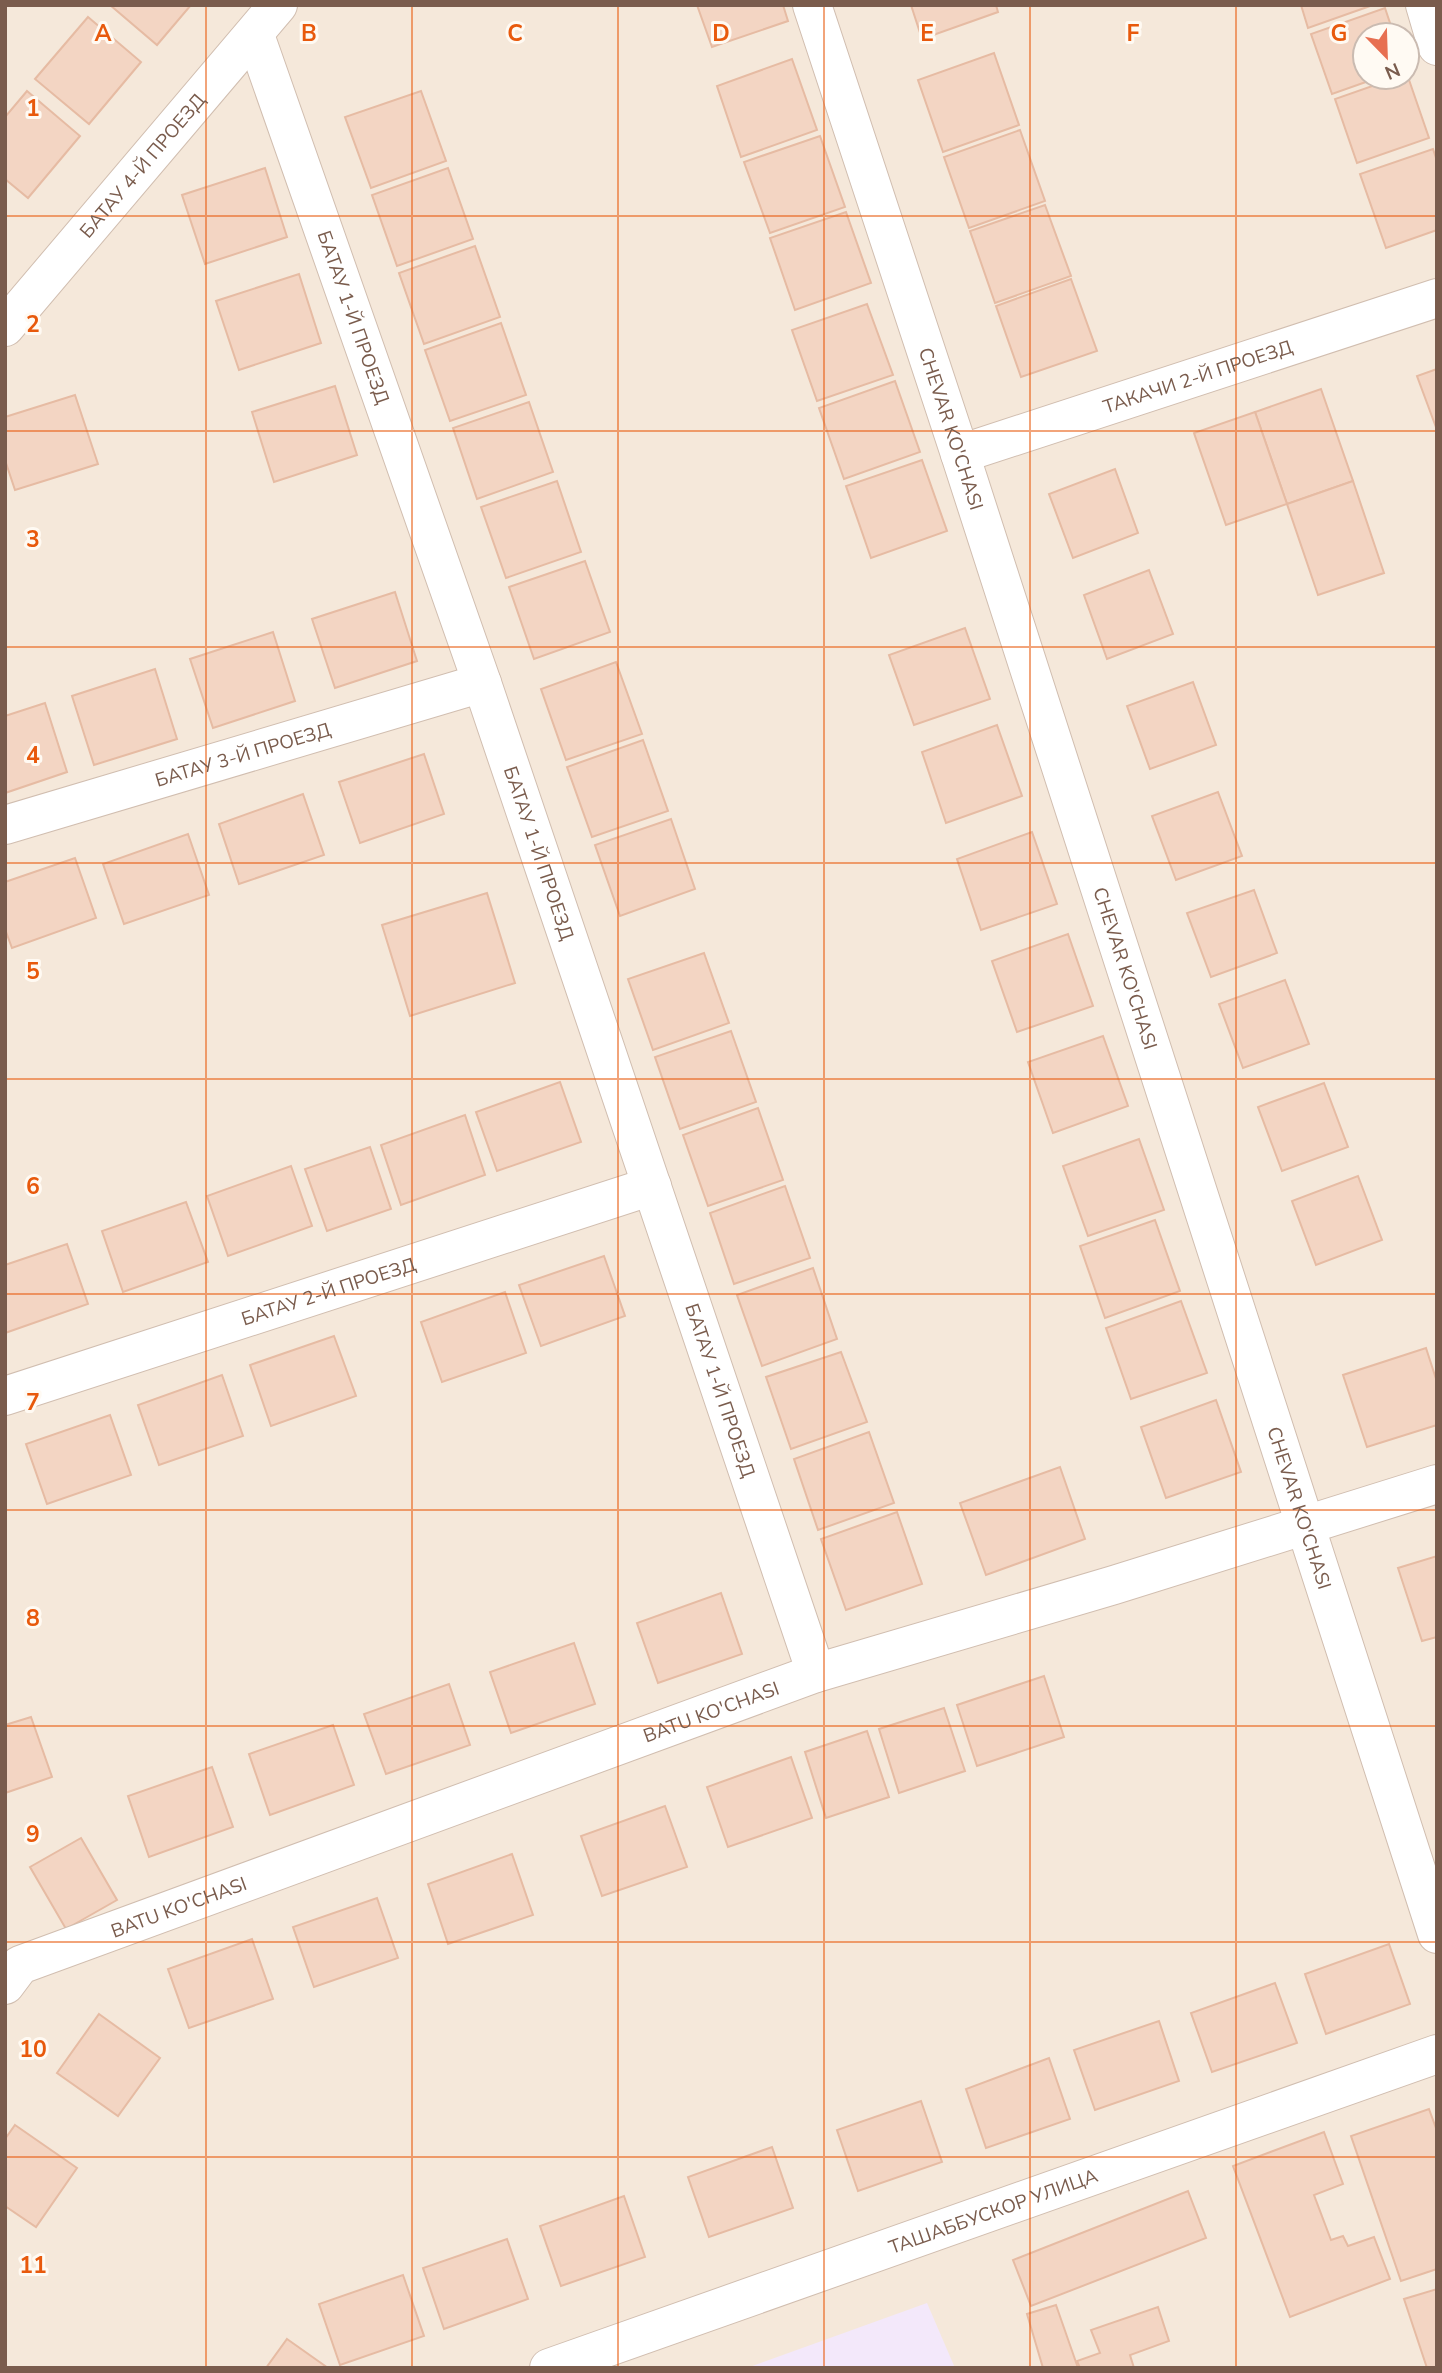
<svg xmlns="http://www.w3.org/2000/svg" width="1442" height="2373" font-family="'Nunito Sans',sans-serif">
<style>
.residential{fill:#f5e8da;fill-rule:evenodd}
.education{fill:#f3e8fa}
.building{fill:#f3d5c3;stroke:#e6bba3;stroke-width:2}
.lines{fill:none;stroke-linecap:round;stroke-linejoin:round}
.minor-casing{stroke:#d1beb0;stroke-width:40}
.tertiary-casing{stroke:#d1beb0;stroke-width:40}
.minor{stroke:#fff;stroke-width:38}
.tertiary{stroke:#fff;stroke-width:38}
.grid{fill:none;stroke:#e8590c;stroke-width:2;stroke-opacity:0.55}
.labels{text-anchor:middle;stroke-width:6;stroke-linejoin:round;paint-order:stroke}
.street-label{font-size:19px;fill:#7a5c4d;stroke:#fffaf3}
.grid-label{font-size:23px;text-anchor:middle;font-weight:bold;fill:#e8590c;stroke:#fffaf3;stroke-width:6;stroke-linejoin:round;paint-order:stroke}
</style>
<rect width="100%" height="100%" fill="#fdf6ec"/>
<path class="residential" d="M5 5H1437V2368H5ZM1365 35H1407V77H1365Z"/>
<polygon class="education" points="927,2303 955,2368 747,2368"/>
<g class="building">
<polygon points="110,5 191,5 157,45"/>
<polygon points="697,5 783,5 788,21 712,47"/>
<polygon points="911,5 996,5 998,12 922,39"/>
<polygon points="1301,5 1373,5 1308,28"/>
<polygon points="1385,8 1394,35 1365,35 1365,77 1380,77 1332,94 1311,34"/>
<polygon points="88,17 141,62 89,124 35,79"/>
<polygon points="994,53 1019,125 943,152 918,80"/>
<polygon points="792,59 817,130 741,157 717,86"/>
<polygon points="1407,74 1429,138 1357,163 1335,99 1398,77 1407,77"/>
<polygon points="27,91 80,136 28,198 5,179 5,117"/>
<polygon points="421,91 446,161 371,188 345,117"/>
<polygon points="1020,130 1045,201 969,228 944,157"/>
<polygon points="820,136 845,207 770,233 744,162"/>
<polygon points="1433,149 1437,161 1437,230 1386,248 1360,174"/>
<polygon points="265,168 287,237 205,264 182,195"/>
<polygon points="448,168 473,239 397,266 372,195"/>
<polygon points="1045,205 1071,276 995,303 970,231"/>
<polygon points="846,212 871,283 795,310 770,238"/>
<polygon points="475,246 500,317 424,344 399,273"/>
<polygon points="299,274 321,343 239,370 216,301"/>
<polygon points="1071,279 1097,351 1021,377 996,306"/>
<polygon points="867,304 893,375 817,401 792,330"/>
<polygon points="501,323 526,395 450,421 425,350"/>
<polygon points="1437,369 1437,430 1417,376"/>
<polygon points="895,381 920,452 844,479 819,408"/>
<polygon points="335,386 357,455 274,482 252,412"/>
<polygon points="1321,389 1353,481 1287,504 1255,412"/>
<polygon points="75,395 98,464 15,490 5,460 5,417"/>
<polygon points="529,402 553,472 477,499 453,428"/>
<polygon points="1255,412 1287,504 1226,525 1194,433"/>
<polygon points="922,460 947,531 871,558 846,486"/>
<polygon points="1115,469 1138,533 1073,558 1049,494"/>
<polygon points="557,481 581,552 506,578 481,507"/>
<polygon points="1353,481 1384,573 1318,595 1287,504"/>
<polygon points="585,561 610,632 534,659 509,587"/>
<polygon points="1149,570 1173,634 1107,659 1084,595"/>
<polygon points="395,592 417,661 335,688 312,619"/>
<polygon points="965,628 990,699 914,725 889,655"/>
<polygon points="273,632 295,701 213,728 190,659"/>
<polygon points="616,662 642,734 566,760 541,689"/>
<polygon points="155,669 177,739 94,765 72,696"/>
<polygon points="1193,682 1216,745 1150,769 1127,706"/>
<polygon points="45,703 67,772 5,793 5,716"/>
<polygon points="997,725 1022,796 946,823 922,752"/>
<polygon points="643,740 668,811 592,837 567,767"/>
<polygon points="424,754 444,814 360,843 339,782"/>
<polygon points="1218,792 1242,856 1176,880 1152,816"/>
<polygon points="303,794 324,855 239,884 219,824"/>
<polygon points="671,819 695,889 620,916 595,845"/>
<polygon points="1032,832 1057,904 981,930 957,859"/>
<polygon points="188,834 209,895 124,924 103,864"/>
<polygon points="75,858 96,918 12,948 5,929 5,882"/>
<polygon points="1254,890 1277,953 1211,977 1187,913"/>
<polygon points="487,893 515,983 410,1016 382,925"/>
<polygon points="1068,934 1093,1006 1017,1032 992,961"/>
<polygon points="704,953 729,1023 653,1050 628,979"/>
<polygon points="1285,980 1309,1044 1243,1068 1219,1004"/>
<polygon points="731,1031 756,1102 680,1129 655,1057"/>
<polygon points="1103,1036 1128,1106 1053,1133 1028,1062"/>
<polygon points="560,1082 581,1142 497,1171 476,1112"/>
<polygon points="1324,1083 1348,1147 1282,1171 1258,1107"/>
<polygon points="758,1108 783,1180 708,1206 683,1135"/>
<polygon points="465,1115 485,1175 401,1205 381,1145"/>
<polygon points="1139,1139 1164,1210 1088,1236 1063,1166"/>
<polygon points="370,1147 391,1209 327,1231 305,1169"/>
<polygon points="291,1166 312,1226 228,1256 207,1196"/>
<polygon points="1358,1176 1382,1240 1316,1265 1292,1201"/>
<polygon points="785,1186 810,1258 734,1284 710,1213"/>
<polygon points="186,1202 208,1262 123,1292 102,1231"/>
<polygon points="1155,1220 1180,1291 1105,1318 1080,1246"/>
<polygon points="67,1244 88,1304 5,1333 5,1265"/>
<polygon points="604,1256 625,1316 541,1346 519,1285"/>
<polygon points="813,1268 837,1339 762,1366 737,1295"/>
<polygon points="505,1292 526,1353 442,1382 421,1322"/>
<polygon points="1181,1301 1207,1373 1131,1399 1106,1328"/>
<polygon points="334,1336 356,1396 271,1426 250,1365"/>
<polygon points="1426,1348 1437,1382 1437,1425 1367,1447 1343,1375"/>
<polygon points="841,1352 867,1422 791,1449 766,1377"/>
<polygon points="222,1375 243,1436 159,1465 138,1405"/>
<polygon points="1216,1400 1241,1472 1166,1498 1141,1427"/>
<polygon points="110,1415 131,1475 47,1504 26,1444"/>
<polygon points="869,1432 894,1503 818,1530 794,1459"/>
<polygon points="1060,1467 1085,1539 986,1575 960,1503"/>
<polygon points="897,1512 922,1584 846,1610 821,1539"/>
<polygon points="1437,1556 1437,1637 1422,1641 1398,1568"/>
<polygon points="721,1593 742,1654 658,1683 637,1623"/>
<polygon points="574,1643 595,1704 511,1733 490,1672"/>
<polygon points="1044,1676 1064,1737 977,1766 957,1705"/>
<polygon points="449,1684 470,1745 386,1774 364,1714"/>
<polygon points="944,1708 965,1771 899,1793 879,1729"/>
<polygon points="31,1717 52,1777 5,1793 5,1725"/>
<polygon points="333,1725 354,1785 270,1815 249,1754"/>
<polygon points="867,1731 889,1797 826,1818 805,1752"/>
<polygon points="791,1757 812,1818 728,1847 707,1787"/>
<polygon points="212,1767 233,1827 149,1857 128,1796"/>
<polygon points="665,1806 687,1867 602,1896 581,1836"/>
<polygon points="81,1838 117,1900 66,1929 30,1867"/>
<polygon points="512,1854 533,1915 448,1944 428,1884"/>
<polygon points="377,1898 398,1958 314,1987 293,1927"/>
<polygon points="252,1939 273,1999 189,2028 168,1969"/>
<polygon points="1389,1944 1410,2004 1326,2034 1305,1974"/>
<polygon points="1275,1983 1297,2043 1212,2072 1191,2013"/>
<polygon points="99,2014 160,2058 118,2116 57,2073"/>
<polygon points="1159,2021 1179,2081 1095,2110 1074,2050"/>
<polygon points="1049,2058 1070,2119 986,2148 966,2089"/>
<polygon points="921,2101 942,2162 858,2191 837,2130"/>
<polygon points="1429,2109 1437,2131 1437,2269 1401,2281 1351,2136"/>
<polygon points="15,2125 77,2168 36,2227 5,2206 5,2139"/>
<polygon points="1324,2132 1343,2184 1314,2195 1331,2240 1343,2236 1348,2246 1374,2237 1390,2279 1290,2317 1233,2166"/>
<polygon points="772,2147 793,2208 709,2237 688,2177"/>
<polygon points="1188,2191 1206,2238 1031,2306 1013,2260"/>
<polygon points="624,2196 645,2257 561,2286 540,2226"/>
<polygon points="507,2239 528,2299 444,2329 423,2268"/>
<polygon points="403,2275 424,2336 340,2365 319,2304"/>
<polygon points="1437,2289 1437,2368 1427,2368 1404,2299"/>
<polygon points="1056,2305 1078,2368 1043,2368 1027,2314"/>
<polygon points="1158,2307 1169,2341 1130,2355 1134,2368 1080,2368 1077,2361 1100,2353 1091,2330"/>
<polygon points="287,2339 328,2368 266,2368"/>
</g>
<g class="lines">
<g class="minor-casing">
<g id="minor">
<polyline points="1425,5 1437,46"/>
<path id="s1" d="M255 35 482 683 816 1673"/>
<path id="s2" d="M5 327 278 5"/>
<path id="s3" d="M960 454 1437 298"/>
<path id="s4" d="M5 825 482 683"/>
<path id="s5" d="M5 1396 652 1186"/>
<path id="s6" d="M5 1985 20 1965 816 1673 1114 1585 1437 1484"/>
<path id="s7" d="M549 2368 1437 2054"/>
</g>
</g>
<g class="tertiary-casing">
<g id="tertiary">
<path id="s8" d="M812 5 960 454 1437 1934"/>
</g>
</g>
<use href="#minor" class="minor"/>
<use href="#tertiary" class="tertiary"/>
</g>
<path class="grid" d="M206 5V2368M412 5V2368M618 5V2368M824 5V2368M1030 5V2368M1236 5V2368M5 216H1437M5 431H1437M5 647H1437M5 863H1437M5 1079H1437M5 1294H1437M5 1510H1437M5 1726H1437M5 1942H1437M5 2157H1437"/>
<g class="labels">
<g class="street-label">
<text dy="7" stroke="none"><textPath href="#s2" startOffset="212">БАТАУ 4-Й ПРОЕЗД</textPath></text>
<text dy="7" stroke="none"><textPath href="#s1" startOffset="299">БАТАУ 1-Й ПРОЕЗД</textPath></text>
<text dy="7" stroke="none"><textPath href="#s3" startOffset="250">ТАКАЧИ 2-Й ПРОЕЗД</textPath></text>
<text dy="7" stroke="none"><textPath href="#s8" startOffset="446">CHEVAR KO'CHASI</textPath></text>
<text dy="7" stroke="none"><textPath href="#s4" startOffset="248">БАТАУ 3-Й ПРОЕЗД</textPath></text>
<text dy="7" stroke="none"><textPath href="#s1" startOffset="866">БАТАУ 1-Й ПРОЕЗД</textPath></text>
<text dy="7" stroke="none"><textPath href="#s8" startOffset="1013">CHEVAR KO'CHASI</textPath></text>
<text dy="7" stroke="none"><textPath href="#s5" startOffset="340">БАТАУ 2-Й ПРОЕЗД</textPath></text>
<text dy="7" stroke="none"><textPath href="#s1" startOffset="1433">БАТАУ 1-Й ПРОЕЗД</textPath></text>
<text dy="7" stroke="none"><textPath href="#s8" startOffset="1580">CHEVAR KO'CHASI</textPath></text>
<text dy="7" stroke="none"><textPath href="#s6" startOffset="761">BATU KO'CHASI</textPath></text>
<text dy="7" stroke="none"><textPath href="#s6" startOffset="194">BATU KO'CHASI</textPath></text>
<text dy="7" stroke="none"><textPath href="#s7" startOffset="471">ТАШАББУСКОР УЛИЦА</textPath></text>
</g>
</g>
<g class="grid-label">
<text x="103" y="41">A</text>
<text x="309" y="41">B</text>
<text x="515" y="41">C</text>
<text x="721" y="41">D</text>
<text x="927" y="41">E</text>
<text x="1133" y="41">F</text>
<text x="1339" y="41">G</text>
<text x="33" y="116">1</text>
<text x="33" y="332">2</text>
<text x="33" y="547">3</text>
<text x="33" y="763">4</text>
<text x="33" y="979">5</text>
<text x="33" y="1194">6</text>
<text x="33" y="1410">7</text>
<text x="33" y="1626">8</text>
<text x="33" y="1842">9</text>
<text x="33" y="2057">10</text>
<text x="33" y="2273">11</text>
</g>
<rect width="1442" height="2373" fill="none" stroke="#7a5c4d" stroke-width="14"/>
<g transform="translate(1386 56) rotate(157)"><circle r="33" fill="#fffaf3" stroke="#cabbb1" stroke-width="2"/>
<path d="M0-5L12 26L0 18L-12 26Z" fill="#e76f51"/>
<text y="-10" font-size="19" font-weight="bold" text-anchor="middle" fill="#7a5c4d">N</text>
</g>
</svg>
